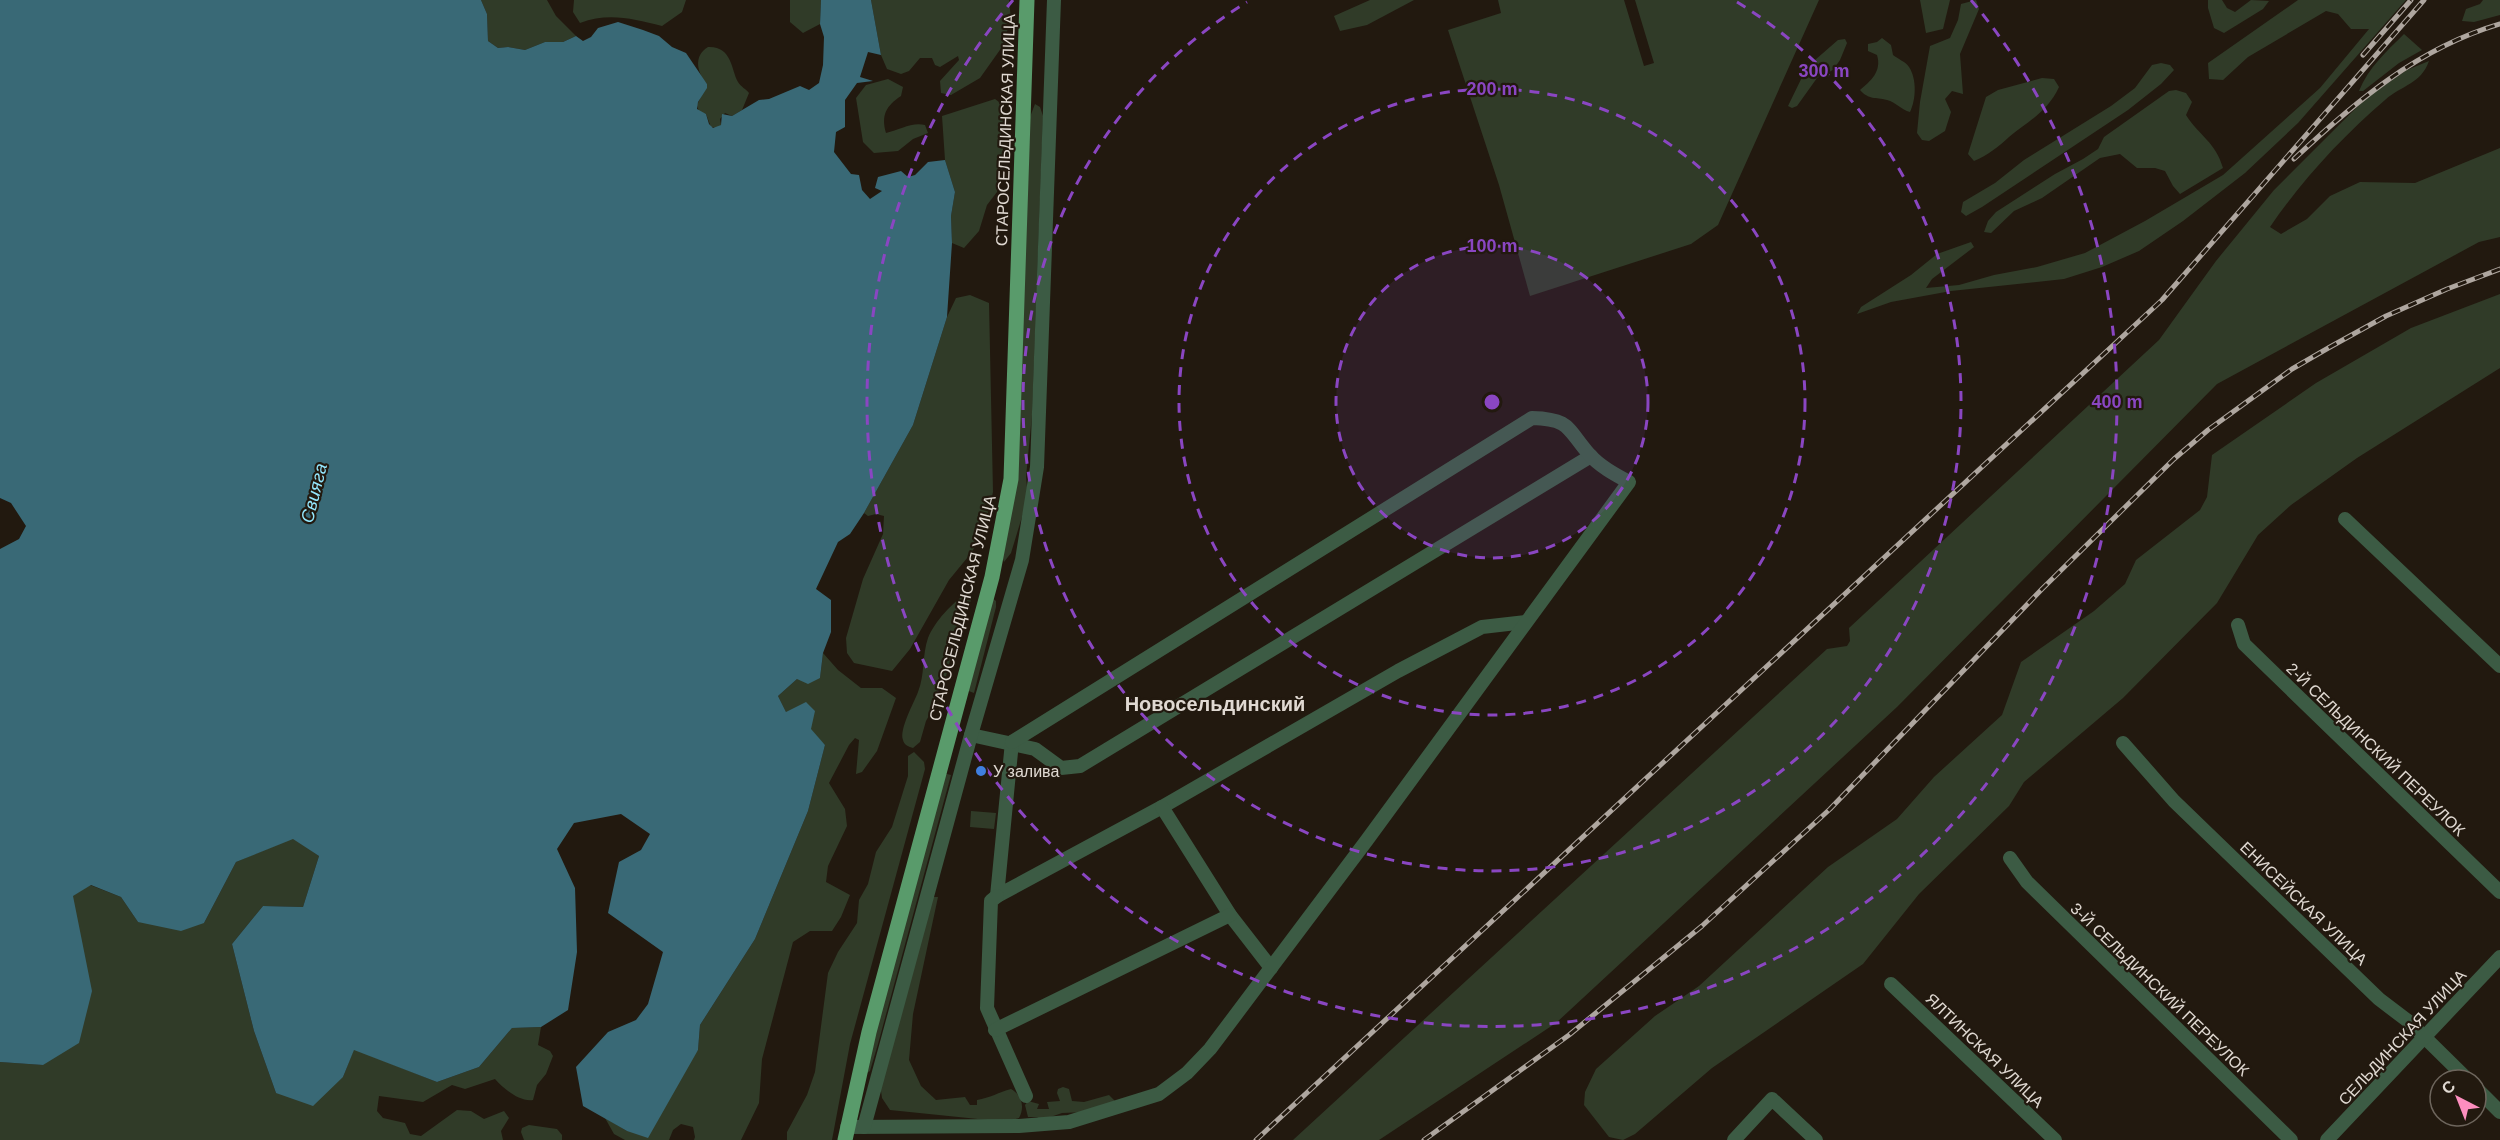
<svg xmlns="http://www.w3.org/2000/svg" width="2500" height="1140" font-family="Arial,sans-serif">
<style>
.green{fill:#303b28}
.water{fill:#396976}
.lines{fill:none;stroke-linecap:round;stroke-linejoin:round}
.minor{stroke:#3c5b44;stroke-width:14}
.major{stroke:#599b6b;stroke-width:15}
.rail-casing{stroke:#aea69f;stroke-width:5}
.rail{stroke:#22190f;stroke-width:3;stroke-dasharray:9;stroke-linecap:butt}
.ring{fill:none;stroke:#8a46c2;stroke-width:3;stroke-dasharray:10 8}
.shop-dot{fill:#3f7fe0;stroke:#22190f;stroke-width:2}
.labels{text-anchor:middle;stroke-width:4.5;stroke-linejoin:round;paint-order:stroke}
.street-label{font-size:16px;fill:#e0d9d2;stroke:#22190f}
.poi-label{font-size:16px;fill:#e0d9d2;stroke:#22190f;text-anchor:start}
.water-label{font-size:18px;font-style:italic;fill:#94e7fd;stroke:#22190f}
.quarter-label{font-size:20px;font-weight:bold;fill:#e0d9d2;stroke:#22190f}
.centre{fill:#8a46c2;stroke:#22190f;stroke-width:3}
.ring-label{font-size:18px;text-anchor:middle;font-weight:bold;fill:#8a46c2;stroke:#22190f;stroke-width:4.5;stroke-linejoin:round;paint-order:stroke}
</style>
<rect width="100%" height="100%" fill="#22190f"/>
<g class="green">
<polygon points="481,0 547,0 556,16 576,36 563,42 545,42 525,50 508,47 498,48 488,41 487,14"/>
<path d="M574 0H686L682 12 662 26C633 19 609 12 580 23L573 12Z"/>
<polygon points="790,0 821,0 820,24 803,33 790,22"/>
<polygon points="871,0 1009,0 1011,19 1002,47 980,78 951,95 941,93 940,81 959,60 958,56 940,67 935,65 932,58 920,58 909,71 901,74 887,69 881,55"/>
<polygon points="1370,0 1414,0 1367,25 1340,31 1334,16"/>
<polygon points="1498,0 1624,0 1644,66 1654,63 1635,0 1819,0 1718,225 1691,244 1530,296 1499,185 1448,30 1501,13"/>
<polygon points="1920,0 1950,0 1943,29 1926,33"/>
<polygon points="1976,0 1979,9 1960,54 1963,94 1952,91 1945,99 1951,112 1945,131 1929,141 1922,140 1917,133 1920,102 1930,46 1950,38 1958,20 1961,4"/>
<polygon points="2208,0 2222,0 2227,8 2235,12 2251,0 2269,1 2263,9 2224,33 2214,28 2208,8"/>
<polygon points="2298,0 2406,0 2298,123 2245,173 2183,221 2139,251 2102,267 2064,279 1951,291 1891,302 1857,314 1861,307 1911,275 1937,254 1971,242 1974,247 1932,279 1926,288 1959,285 1994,275 2037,267 2085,253 2145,221 2223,175 2320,88 2369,29 2351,29 2338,14 2326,11 2248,57 2223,80 2209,79 2208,63"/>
<polygon points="2483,0 2500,0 2500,15 2474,22 2462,21 2466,9 2480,4"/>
<path d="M2404 34 2422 50 2399 63 2363 91H2359C2368 68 2387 51 2404 34Z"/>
<path d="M1882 38 1891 45 1893 55C1898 59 1906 62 1909 67 1917 79 1916 100 1910 112 1901 110 1896 102 1887 100 1875 97 1869 100 1860 90 1871 81 1882 71 1877 55L1868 51V44L1877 42Z"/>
<polygon points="1845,39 1847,43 1840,60 1833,70 1817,78 1797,106 1792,108 1788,106 1807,67 1838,40"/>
<path d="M708 47C732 46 731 69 738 82 741 87 746 89 749 93L742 110 732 116 725 113 720 119 721 125 717 128 711 127 706 114 699 112 697 105 707 84C697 73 693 56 708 47Z"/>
<path d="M2429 61C2421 84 2402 85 2385 100 2342 137 2302 180 2270 227L2281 234 2307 219 2330 196 2360 182 2415 183 2500 148V237L2479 242 2217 384 1897 707 1556 1023 1379 1140H1293L1827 649 1847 646 1850 641 1849 628 2159 340 2216 261 2274 190 2367 97 2407 70Z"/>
<polygon points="2161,63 2170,65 2174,70 2161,84 2128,110 1982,207 1966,216 1961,212 1963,202 1995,183 2024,160 2111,106 2135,88 2152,65"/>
<path d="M2042 78 2054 79 2059 87C2048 111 2029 121 2009 137 1998 147 1988 155 1974 161L1968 154 1986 97 1998 90Z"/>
<path d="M888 79 903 87 901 96C886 106 881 115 886 133 900 130 911 122 925 125L928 133 913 139 898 151 874 153 863 142 856 98 866 85Z"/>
<path d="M2176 90 2186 93 2192 102 2186 115C2200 137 2215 141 2223 168L2180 194 2173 186 2165 171 2155 168H2137L2120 154 2100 158 2042 198 2014 211 1991 233 1984 232 1988 221 1996 212 2055 174 2083 159 2098 149 2104 137 2169 91Z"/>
<polygon points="995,99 1003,105 1003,167 997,192 987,205 979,231 964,248 952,243 951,216 955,192 945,160 942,116"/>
<polygon points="1035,104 1040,107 1043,116 1032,415 1026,477 1028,497 1011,553 1004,562 1002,556 1016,484 1030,117"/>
<polygon points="2500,294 2500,368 2357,458 2291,505 2258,535 2217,603 2123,698 2024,782 2009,806 1919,894 1863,964 1712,1068 1635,1134 1623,1140 1609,1137 1584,1105 1585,1092 1596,1069 1655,1016 1699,986 1828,867 1897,819 1934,777 2002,715 2021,662 2094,611 2125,584 2136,560 2200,510 2207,497 2212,455 2316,383 2411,328"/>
<polygon points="970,295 989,303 993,492 985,525 972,552 949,580 910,649 892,671 854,663 847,653 846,638 863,579 883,534 884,516 876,514 868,516 864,513 913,425 947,317 956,298"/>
<path d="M967 593 971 594 972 598 958 629 942 692 926 721 920 742 913 748C909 747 904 745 903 740 899 729 914 703 918 692 925 675 922 655 928 638 935 621 952 603 967 593Z"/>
<polygon points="992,598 996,601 996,607 974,693 966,690"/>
<polygon points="823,653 838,670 861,688 882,688 896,698 877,751 862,772 856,774 859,740 855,738 849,745 829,783 845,809 847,826 828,866 826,882 850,895 841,917 832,931 810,931 793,942 762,1059 759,1103 741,1140 694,1140 695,1137 693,1127 681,1124 673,1130 669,1140 625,1140 614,1134 605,1118 627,1131 698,1050 700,1025 755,939 808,811 825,745 786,712 778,696 797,679 820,678"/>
<polygon points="914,752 924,762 925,769 850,1044 832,1140 787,1140 787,1132 807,1095 815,1072 828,973 838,952 857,923 859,900 868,884 876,852 892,827 908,776 908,756"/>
<polygon points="943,773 951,775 878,1044 870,1071 867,1073 871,1033"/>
<polygon points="971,811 996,813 994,829 970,827"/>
<path d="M293 838 319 856 303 907 263 906 232 944 254 1031 276 1093 343 1077 354 1049 437 1082 479 1067 512 1028 541 1027 538 1045 550 1051 553 1056 546 1074 537 1085 533 1100C519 1102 504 1089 495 1079L465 1089 452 1085 423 1102 379 1096 377 1111 383 1118 405 1123 410 1134 421 1136 457 1110 471 1111 484 1119 504 1111 509 1118 501 1131 503 1140H0V1062L43 1065 77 923 72 896 90 885 121 897 138 922 204 923 236 862Z"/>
<path d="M932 897H938L913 1014 909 1060 921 1086 936 1100 965 1097 970 1105H977V1100C990 1098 999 1092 1011 1089 1022 1095 1025 1107 1019 1118L1007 1122 890 1110 882 1098 880 1084Z"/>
<polygon points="1063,1087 1069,1089 1072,1101 1084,1102 1109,1095 1115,1101 1114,1106 1086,1112 1062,1113 1042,1120 1037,1117 1028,1117 1025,1105 1028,1101 1039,1104 1037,1109 1049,1109 1047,1102 1060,1101 1057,1093 1058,1089"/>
<polygon points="529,1125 557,1129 562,1135 562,1140 524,1140 521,1132 522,1128"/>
</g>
<polygon class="water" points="0,0 481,0 487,14 488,41 498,48 508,47 525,50 545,42 563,42 576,36 583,41 591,37 598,28 618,22 643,30 659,36 672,47 686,53 707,84 707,88 698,102 697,109 706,114 709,124 713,128 721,125 722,114 732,116 759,100 769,99 800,86 809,90 819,83 823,65 824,37 820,24 821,0 871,0 881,55 868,52 860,77 873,81 857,83 845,100 845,127 836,132 834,152 851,174 859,175 862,190 870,199 882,191 875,188 878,177 901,171 908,177 915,175 928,162 945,160 955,192 951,216 952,243 947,317 913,425 864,513 850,534 838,542 816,589 831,600 831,632 823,653 820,678 808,684 797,679 778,696 786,712 806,702 815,711 811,729 825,745 808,811 755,939 700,1025 698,1050 648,1138 627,1131 583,1106 576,1067 608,1032 636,1020 648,1004 663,952 608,913 619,862 641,850 650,834 621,814 574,823 557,849 575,888 577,952 568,1010 541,1027 512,1028 479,1067 437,1082 354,1050 343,1077 313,1106 276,1093 254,1031 232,944 263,906 303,907 319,856 293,839 236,862 204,923 181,931 138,922 121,897 91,885 73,896 92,991 79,1043 43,1065 0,1062 0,549 19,539 26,526 11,503 0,498"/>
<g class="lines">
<g class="minor">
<polyline points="2345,519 2500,666"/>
<polyline points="2238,625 2244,644 2500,892"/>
<polyline points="971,735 1035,749 1061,768 1080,766 1591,456"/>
<polyline points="1012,742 997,896 1162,807 1398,671 1482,627 1526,622"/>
<polyline points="2123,743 2174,801 2379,999 2408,1021 2468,1080"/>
<polyline points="1162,807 1230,915 1271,968"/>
<polyline points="2010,858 2027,882 2291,1140"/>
<polyline points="997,896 991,901 987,1008 1026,1096"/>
<polyline points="1891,984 2055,1140"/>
<polyline points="995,1030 1230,915"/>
<polyline points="2476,1088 2500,1112"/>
<path d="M847 1127 1019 1126 1069 1122 1159 1094 1187 1073 1210 1049 1367 840 1629 482C1616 475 1599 466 1589 454 1567 429 1571 419 1532 418L1012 742"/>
<polyline points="864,1127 971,735 1022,560 1037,467 1054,0"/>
<polyline points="1734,1140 1772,1099 1816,1140"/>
<polyline points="2327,1140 2500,957"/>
</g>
<polyline class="major" points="845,1140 869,1032 992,577 1011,479 1027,0"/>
<g class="rail-casing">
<g id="rail">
<polyline points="2363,55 2411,0"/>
<path d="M2294 159C2355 102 2418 48 2500 24"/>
<polyline points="1256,1140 2162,300 2424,0"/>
<polyline points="1424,1140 1569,1035 1702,926 1830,809 2042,589 2174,459 2208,430 2292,369 2330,347 2386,316 2447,289 2500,269"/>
</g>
</g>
<use href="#rail" class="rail"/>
</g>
<circle cx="1492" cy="402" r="156" fill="#8a46c2" fill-opacity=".12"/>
<g class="ring">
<circle cx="1492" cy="402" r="156"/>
<circle cx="1492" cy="402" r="313"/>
<path d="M1737 2A469 469 0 1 1 1247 2"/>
<path d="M1971 0A625 625 0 1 1 1013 0"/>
</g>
<circle class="shop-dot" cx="981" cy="771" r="6"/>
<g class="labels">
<g class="street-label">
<text transform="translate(1005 130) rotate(-88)" y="6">СТАРОСЕЛЬДИНСКАЯ УЛИЦА</text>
<text transform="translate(962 608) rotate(-76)" y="6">СТАРОСЕЛЬДИНСКАЯ УЛИЦА</text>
<text transform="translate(2376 749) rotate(44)" y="6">2-Й СЕЛЬДИНСКИЙ ПЕРЕУЛОК</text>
<text transform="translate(2304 903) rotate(44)" y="6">ЕНИСЕЙСКАЯ УЛИЦА</text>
<text transform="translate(2160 989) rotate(44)" y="6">3-Й СЕЛЬДИНСКИЙ ПЕРЕУЛОК</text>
<text transform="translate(2402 1037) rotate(-47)" y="6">СЕЛЬДИНСКАЯ УЛИЦА</text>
<text transform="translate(1985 1050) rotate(44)" y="6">ЯЛТИНСКАЯ УЛИЦА</text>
</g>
<g class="poi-label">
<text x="993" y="777">У залива</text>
</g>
<g class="water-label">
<text transform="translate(314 493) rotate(-76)" y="6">Свияга</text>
</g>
<g class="quarter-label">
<text x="1215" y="711">Новосельдинский</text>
</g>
</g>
<circle cx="1492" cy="402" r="9" class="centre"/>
<g class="ring-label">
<text x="1824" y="77">300 m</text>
<text x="1492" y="95">200 m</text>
<text x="1492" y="252">100 m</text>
<text x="2117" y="408">400 m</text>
</g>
<g transform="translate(2458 1098) rotate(318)"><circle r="28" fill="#22190f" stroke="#6e665d" stroke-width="1.5"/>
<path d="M0-4.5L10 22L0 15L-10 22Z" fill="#fd8ebf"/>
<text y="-9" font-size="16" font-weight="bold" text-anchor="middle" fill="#e0d9d2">С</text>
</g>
</svg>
